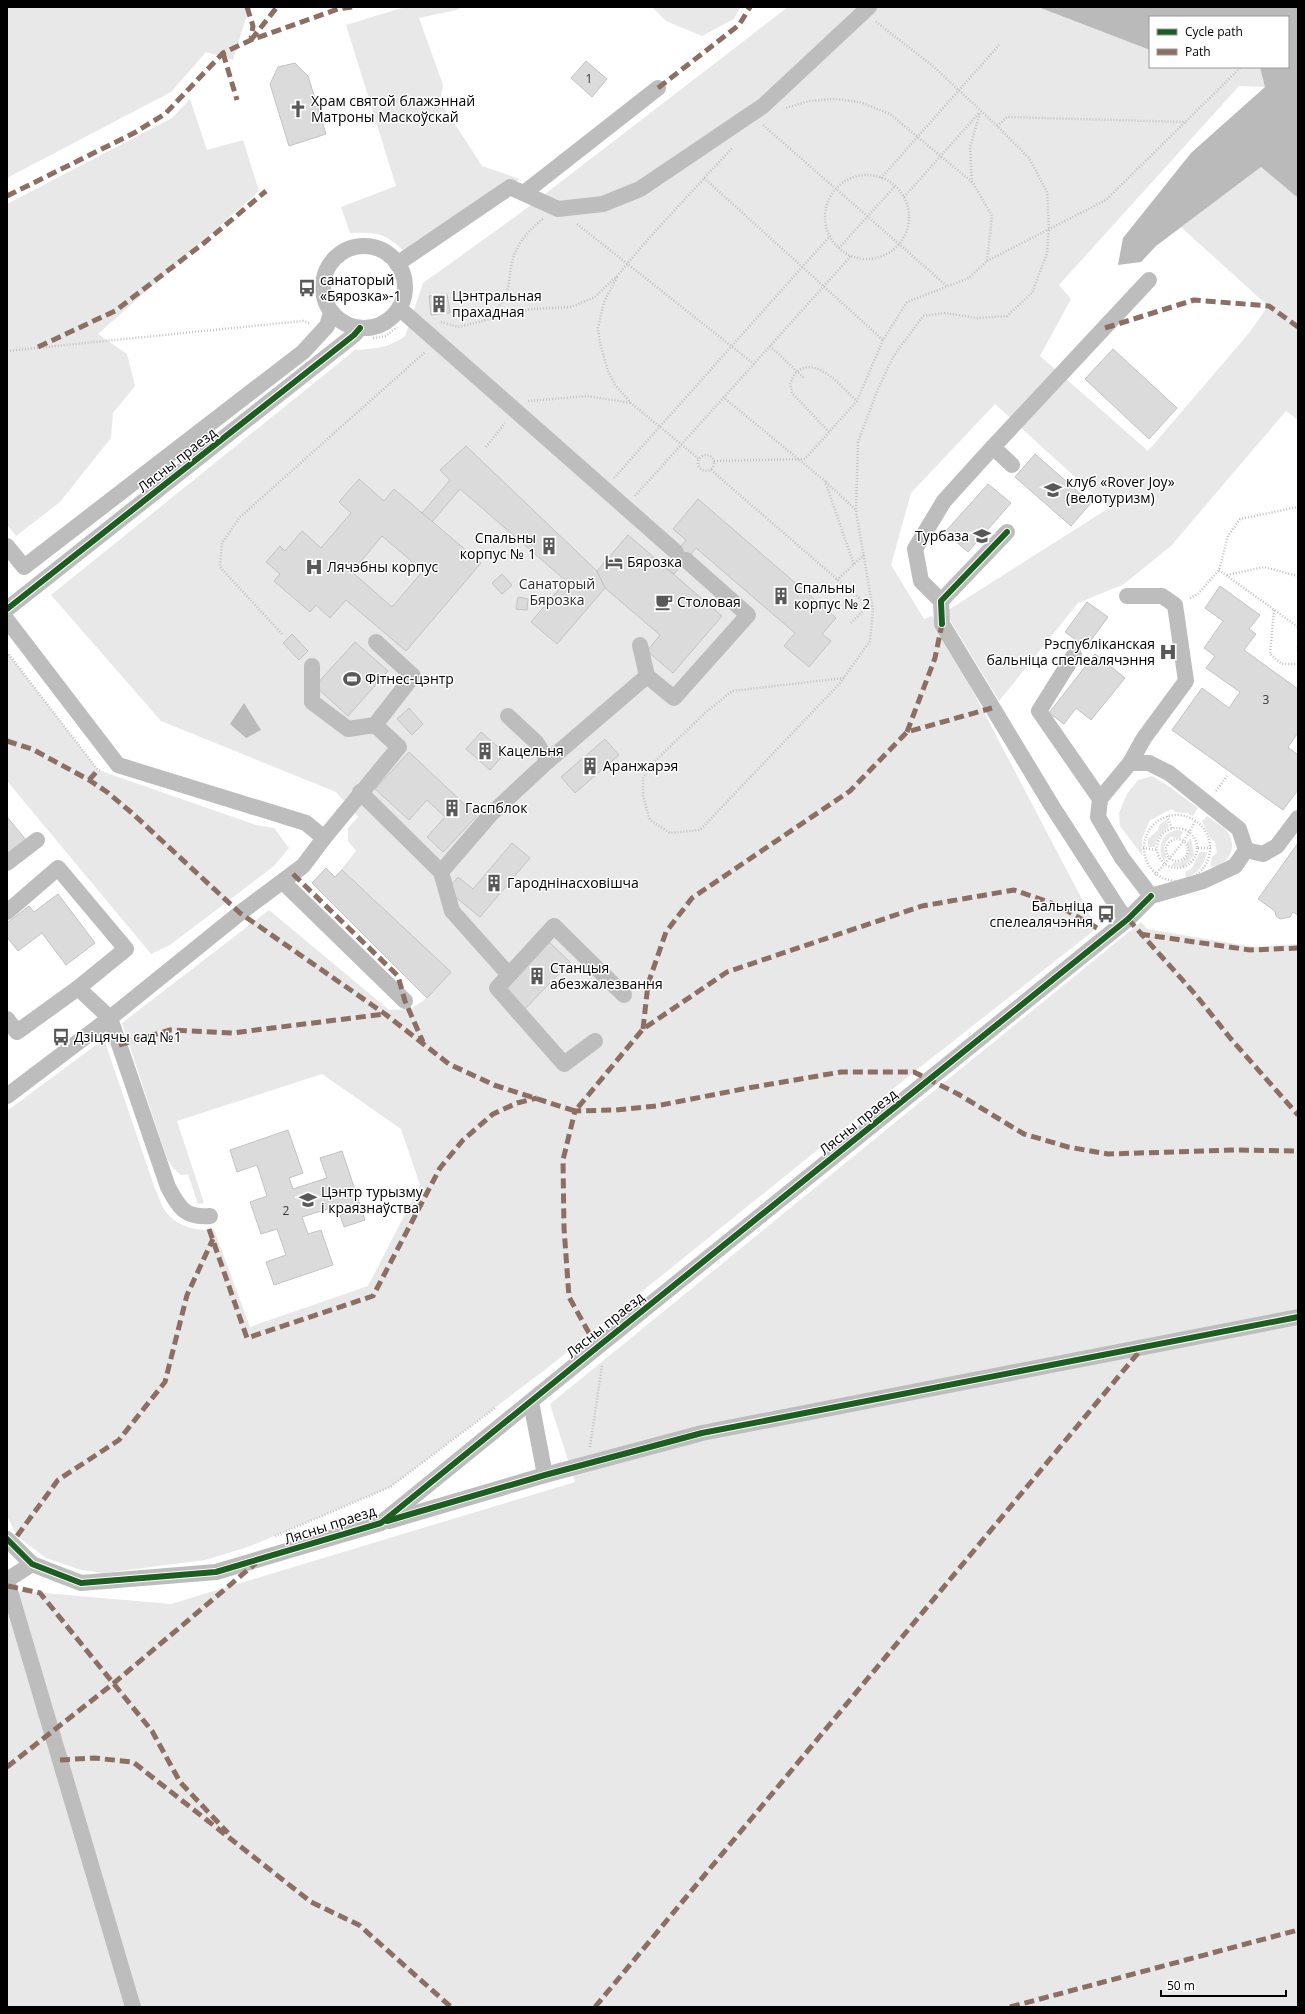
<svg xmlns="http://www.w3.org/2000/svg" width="1305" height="2014" font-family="'Open Sans',sans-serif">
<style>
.green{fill:#e8e8e8}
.water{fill:#bababa}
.building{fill:#dbdbdb;stroke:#c3c3c3;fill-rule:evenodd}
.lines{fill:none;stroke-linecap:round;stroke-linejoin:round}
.path{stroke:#c2c2c2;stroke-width:2.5;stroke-dasharray:1 2;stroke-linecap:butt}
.minor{stroke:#bdbdbd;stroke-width:16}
.quiet{stroke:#8d6e63;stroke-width:5;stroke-dasharray:10 5;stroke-linecap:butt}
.cycleway-casing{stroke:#fff;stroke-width:8}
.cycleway{stroke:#1b5e20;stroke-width:6}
.labels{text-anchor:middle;stroke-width:3;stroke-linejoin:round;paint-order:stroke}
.number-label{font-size:12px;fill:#373737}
.poi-label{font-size:14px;fill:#000;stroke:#fff;text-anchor:start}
.street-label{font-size:14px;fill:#000;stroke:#fff}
.park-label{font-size:14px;fill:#2c2c2c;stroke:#fff}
</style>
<rect width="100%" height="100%" fill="#fff"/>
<g class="green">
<polygon points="7,7 252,7 245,21 233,60 206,52 171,92 7,178"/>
<path d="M405 7H462L457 10 419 18 443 85 440 101 482 166 520 179 405 252C385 233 377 232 350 233L341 207 396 186 346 25Z"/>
<polygon points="652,7 740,7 734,19 702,36 666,21"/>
<path d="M788 7H1038L1150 50V67H1260L1266 87 1239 86 1059 285 1071 299 1040 356 1148 451 1249 333 1268 306 1181 227 1261 167 1298 198V420L1286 411 1171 546 1124 584 1078 603 999 701 945 612 1109 508 995 404 911 493 891 565 924 619 932 616 977 699 1097 928 914 1072 546 1369 390 1487 248 1547 205 1560 104 1573 81 1570 46 1558 17 1536 7 1516V1111L104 1039 155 1189C159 1196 161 1206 166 1212 176 1226 197 1232 214 1229L250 1327 368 1286 420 1185 401 1129 322 1074 177 1121 204 1203 198 1204 188 1174 181 1175 173 1168 167 1159 122 1023 269 910 389 1010 411 1009 427 998 312 883 326 868 335 877 356 851 348 841V828L358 817 336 792 161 721 51 595 355 350C373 349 390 348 405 336L423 283 519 214Z"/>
<polygon points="190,99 207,150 243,140 259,191 98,334 127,354 135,386 113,413 111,438 60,502 16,536 7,525 7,204 172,118"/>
<polygon points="7,652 98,770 256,825 274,828 289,848 274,866 170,945 151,954 7,781"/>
<path d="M1152 776 1170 787 1198 808 1193 816 1187 813 1175 812 1173 809C1164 811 1159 817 1150 820L1142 839V855L1120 826 1119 813 1127 794 1138 780Z"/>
<path d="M1207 816C1213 821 1222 825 1227 831 1239 847 1228 866 1210 867L1212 857 1217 853 1215 842 1210 838 1202 821Z"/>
<path d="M1167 820 1169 828C1161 832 1157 838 1155 847H1148V839L1158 830 1160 824Z"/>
<path d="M1179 830 1183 832 1180 838 1171 837C1164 843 1162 849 1167 857L1164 861C1156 847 1162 831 1179 830Z"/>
<polygon points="1191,838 1194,855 1184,867 1171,866 1174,862 1179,863 1186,858 1189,851 1187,842"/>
<path d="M1200 852H1207C1204 865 1199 873 1186 878L1185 872 1192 868Z"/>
<polygon points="1141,922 1147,929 1254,947 1298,944 1298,2007 7,2007 7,1594 22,1591 171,1604 575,1482 550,1404"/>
</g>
<g class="water">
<polygon points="1038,7 1298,7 1298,198 1261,167 1156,246 1141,262 1118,265 1123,238 1191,153 1265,87 1260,67 1288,67 1288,17 1150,17 1150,50"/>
<polygon points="244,703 261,730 246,738 230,724"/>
</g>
<g class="building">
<polygon points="586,61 607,79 592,97 571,78"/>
<polygon points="295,63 308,76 326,134 289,146 270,84 278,67"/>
<polygon points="447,294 450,313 431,315 429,296"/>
<polygon points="1113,349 1177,408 1149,439 1085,379"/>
<polygon points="466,446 597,571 605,588 557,644 531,622 566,581 460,489 432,522 422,513 450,480 440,470"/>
<polygon points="1035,454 1091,503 1071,526 1015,477"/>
<path d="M359 479 384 501 394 489 481 563 406 651 346 600 330 618 316 605 310 612 274 581 280 574 266 562 280 546 285 551 302 531 321 548 351 513 339 502ZM382 536 423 571 392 607 352 572Z"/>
<polygon points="988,484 1011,503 968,552 945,532"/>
<polygon points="698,499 836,618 822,634 831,641 809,667 784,646 795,633 696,548 674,574 664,566 686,540 673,529"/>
<polygon points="628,535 722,616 673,673 647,651 660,635 605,588 597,571"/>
<polygon points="502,574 512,585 502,594 492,583"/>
<polygon points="1220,586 1260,615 1249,629 1256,634 1244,650 1298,689 1298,735 1297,734 1288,747 1298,755 1298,790 1283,810 1172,730 1202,688 1229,708 1240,692 1206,668 1215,656 1204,648 1223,621 1205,608"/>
<polygon points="518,597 528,599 527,610 516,609"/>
<polygon points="1087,602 1108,617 1086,647 1065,632"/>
<polygon points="292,634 308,651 299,660 283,643"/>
<polygon points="355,642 388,671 348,716 315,686"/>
<polygon points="1095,654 1125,678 1091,720 1076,708 1064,724 1049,713"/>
<polygon points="409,708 423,724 412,735 397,719"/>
<polygon points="481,732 505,753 490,770 466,749"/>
<polygon points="605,739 619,755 575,793 561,777"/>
<polygon points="409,752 477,816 443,852 427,837 445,817 427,800 409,820 375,789"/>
<polygon points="7,817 26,840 7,855"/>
<polygon points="512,843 530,858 480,917 447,890 458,877 473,889"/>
<polygon points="1298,843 1298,915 1293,912 1290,917 1280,919 1276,916 1275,911 1258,899"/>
<polygon points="326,868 335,877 342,870 451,972 427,998 312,883"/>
<polygon points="58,894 95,943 66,965 42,933 18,951 7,937 7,923 29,906 34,912"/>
<polygon points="549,942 570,962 524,1010 503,990"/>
<polygon points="288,1130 303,1173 289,1178 293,1189 327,1178 320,1158 342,1151 365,1220 344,1227 337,1206 302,1217 308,1234 321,1230 333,1265 274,1285 266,1262 286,1255 277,1229 261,1234 250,1202 267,1196 257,1165 237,1172 230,1150"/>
</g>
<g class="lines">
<g class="path">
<polyline points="763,125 948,287"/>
<polyline points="997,126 1007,117 1186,122"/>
<circle cx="867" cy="217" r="42"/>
<polyline points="704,178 883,340"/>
<polyline points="881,178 999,45"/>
<polyline points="972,182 970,147 980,113"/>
<polyline points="904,197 980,112"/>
<polyline points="577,224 754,364"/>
<polyline points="839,248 895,186"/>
<polyline points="987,261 1106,200 1241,67"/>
<polyline points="617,277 604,302 598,328 600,343 608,371 615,385 631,403 699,459"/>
<path d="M484 320C490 315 497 309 502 302 509 292 509 279 511 267 515 246 526 232 543 219"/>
<polyline points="441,322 458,327 531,309 571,307 595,297 618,275 649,238 733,147"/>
<polyline points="373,338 386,336 397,327"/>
<polyline points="770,346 804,378"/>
<polyline points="7,351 262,325 303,321 309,323"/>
<polyline points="723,397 825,481 854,565"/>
<polyline points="528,401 587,396 631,403"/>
<path d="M829 432 792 393 790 384C792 380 794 373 798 371 818 356 843 389 857 401"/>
<polyline points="486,447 505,423"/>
<circle cx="706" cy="463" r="8"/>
<polyline points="714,461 805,459 857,401 883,340 907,302 969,278 987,261 992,216 973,183 890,114 860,102 835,99 809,101 786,108"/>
<polyline points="711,470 868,606 851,623"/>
<polyline points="614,478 830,236"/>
<polyline points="826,482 856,510"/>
<polyline points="635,496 851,256"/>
<polyline points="1219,570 1298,627"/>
<polyline points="1227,575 1264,567 1298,576"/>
<polyline points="837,580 864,555"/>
<polyline points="1190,598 1198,594 1219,570 1228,536 1240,519 1298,507"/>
<polyline points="1274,610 1270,654 1282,664 1298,664"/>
<polyline points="282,634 220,567 222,543 239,518 425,352"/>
<polyline points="1298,647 1298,653"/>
<polyline points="7,652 98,770 101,771"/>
<polyline points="844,678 732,691 705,713 655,761 643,778 643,796 650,820 670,833 700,830 840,683 870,641 873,610 856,511 858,442 878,389 893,357 923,316 945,313 977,318 1007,316 1032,293 1047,253 1049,229 1047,192 1029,158 997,126 934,67 875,21"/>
<polyline points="1216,791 1227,776"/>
<circle cx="1177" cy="848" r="33"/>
<polyline points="1167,816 1172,829"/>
<circle cx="1177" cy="848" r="20"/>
<circle cx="1177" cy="850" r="11"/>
<polyline points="1143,848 1157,850"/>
<polyline points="1198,848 1211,848"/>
<polyline points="1155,875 1184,841 1196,820"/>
<polyline points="590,1447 602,1365"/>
<polyline points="275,1536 390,1487 495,1408"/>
</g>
<g class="minor">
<polyline points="524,193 658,88"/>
<circle cx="364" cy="287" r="41"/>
<polyline points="397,264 510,187 558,209 603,204 640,189 763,106 869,7"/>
<polyline points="399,308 676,552"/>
<polyline points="993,447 1149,280"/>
<polyline points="1007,532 941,601 942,624 1052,806 1120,911 1128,919"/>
<polyline points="7,546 24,567 303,352 327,326 331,313"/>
<polyline points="1127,596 1162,596 1175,605 1186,681 1144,738 1130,763"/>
<polyline points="941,601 921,581 915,549 944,501 993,447 1012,465"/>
<polyline points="7,609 354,335 360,328"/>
<polyline points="7,620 118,765 306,823 324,838 303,866 240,913 110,1018 7,1096"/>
<polyline points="640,645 647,676 674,698 748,615 686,560"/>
<polyline points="1074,655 1039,711 1100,799"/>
<polyline points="312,666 312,702 348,729 375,725"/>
<polyline points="508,716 536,742 548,761"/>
<polyline points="360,792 441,872 452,911 509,975 554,926 624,995"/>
<polyline points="324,838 399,747 375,725 413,676 376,642"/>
<polyline points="1246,850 1263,854 1277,846 1298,818"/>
<polyline points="7,863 37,840"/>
<polyline points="441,872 491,814 548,761 647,676"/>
<polyline points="283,882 405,1001"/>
<polyline points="7,912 58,868 126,949 78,988"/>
<polyline points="509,975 497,988 564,1064 595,1041"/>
<path d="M7 1019 17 1032 78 988 110 1018 168 1187C179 1208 185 1218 210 1216"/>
<polyline points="531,1402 545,1475"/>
<polyline points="389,1521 545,1475 702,1433 1298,1317"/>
<polyline points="7,1539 32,1564 81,1583 216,1572 381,1523 600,1345 1128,919 1151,896 1203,881 1235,866 1246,850 1239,829 1169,773 1149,763 1130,763 1100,799 1098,817 1122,858 1151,896"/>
<polyline points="7,1580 32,1564"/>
<polyline points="7,1581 133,2007"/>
</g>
<g class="quiet">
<polyline points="247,7 253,26 251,38"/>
<polyline points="251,40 277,7"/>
<polyline points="223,53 237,100"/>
<polyline points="658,88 739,25 750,7"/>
<polyline points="7,196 134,133 165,114 223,53 251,40 338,9 352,7"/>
<polyline points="1105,328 1194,300 1269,306 1298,327"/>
<polyline points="38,347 115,311 204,243 266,191"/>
<polyline points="907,732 935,658 942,624"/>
<polyline points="7,741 32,749 89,780 107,792 132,813 240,913 385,1014 449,1064 494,1085 575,1111 643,1029 727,972 922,906 1014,890 1057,905 1097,928"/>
<polyline points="89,780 98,770"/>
<polyline points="293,874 398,976 405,1001 423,1042"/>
<polyline points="1128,919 1195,994 1231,1039 1298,1115"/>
<polyline points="1140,934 1250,950 1298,948"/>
<polyline points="643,1029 648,984 666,932 692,898 850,791 907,732 992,708"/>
<polyline points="119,1045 170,1030 232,1033 385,1014"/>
<polyline points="209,1229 247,1338 373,1296 440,1168 463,1140 493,1114 517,1103 537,1098"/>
<polyline points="589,1333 569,1297 564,1228 563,1160 575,1111 616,1110 656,1106 748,1088 841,1072 914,1072 958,1094 1024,1134 1068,1147 1108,1154 1234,1150 1298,1151"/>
<polyline points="17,1536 58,1480 119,1440 165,1382 187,1295 213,1239"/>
<polyline points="8,1586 40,1593 152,1731 180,1782 228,1833"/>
<polyline points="60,1760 94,1758 133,1762 311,1902 359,1925 451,2007"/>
<polyline points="7,1767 114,1683 256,1563"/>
<polyline points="595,2007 1143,1347"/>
<polyline points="1010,2007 1298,1930"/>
</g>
<g class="cycleway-casing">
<g id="cycleway">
<polyline points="7,609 354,335 360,328"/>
<polyline points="942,624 941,601 1007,532"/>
<polyline points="387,1521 545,1475 702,1433 1298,1317"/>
<polyline points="7,1539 32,1564 81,1583 216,1572 381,1523 600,1345 1128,919 1151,896"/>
</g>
</g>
<use href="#cycleway" class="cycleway"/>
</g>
<defs>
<g id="church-bare" transform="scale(1.38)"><path d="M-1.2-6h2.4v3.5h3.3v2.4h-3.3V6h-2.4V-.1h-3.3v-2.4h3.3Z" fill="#595959" stroke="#fff" stroke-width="2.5" paint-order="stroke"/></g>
<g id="bus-bare" transform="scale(1.38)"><path d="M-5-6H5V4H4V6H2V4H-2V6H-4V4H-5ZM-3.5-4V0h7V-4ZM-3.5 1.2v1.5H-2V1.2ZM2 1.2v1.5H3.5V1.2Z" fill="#595959" stroke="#fff" stroke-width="2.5" paint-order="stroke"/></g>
<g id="building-bare" transform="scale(1.38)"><path d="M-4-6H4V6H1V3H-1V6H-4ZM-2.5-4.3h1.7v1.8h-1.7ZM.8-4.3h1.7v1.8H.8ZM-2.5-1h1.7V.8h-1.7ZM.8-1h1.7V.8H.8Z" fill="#595959" stroke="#fff" stroke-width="2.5" paint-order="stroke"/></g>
<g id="school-bare" transform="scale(1.38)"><path d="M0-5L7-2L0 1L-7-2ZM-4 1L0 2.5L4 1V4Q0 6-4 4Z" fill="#595959" stroke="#fff" stroke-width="2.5" paint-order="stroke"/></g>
<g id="hotel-bare" transform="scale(1.38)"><path d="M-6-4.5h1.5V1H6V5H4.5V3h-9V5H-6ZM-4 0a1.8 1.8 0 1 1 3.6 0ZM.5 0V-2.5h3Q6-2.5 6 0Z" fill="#595959" stroke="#fff" stroke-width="2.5" paint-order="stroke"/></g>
<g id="hospital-bare" transform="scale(1.38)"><path d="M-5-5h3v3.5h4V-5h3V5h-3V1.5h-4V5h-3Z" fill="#595959" stroke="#fff" stroke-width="2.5" paint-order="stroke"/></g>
<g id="cafe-bare" transform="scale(1.38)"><path d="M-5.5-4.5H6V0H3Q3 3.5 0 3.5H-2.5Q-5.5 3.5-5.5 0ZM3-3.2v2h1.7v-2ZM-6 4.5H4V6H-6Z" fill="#595959" stroke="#fff" stroke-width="2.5" paint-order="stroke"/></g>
<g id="stadium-bare" transform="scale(1.38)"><path d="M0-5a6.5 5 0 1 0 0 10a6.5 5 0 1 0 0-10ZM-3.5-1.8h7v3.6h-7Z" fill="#595959" stroke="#fff" stroke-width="2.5" paint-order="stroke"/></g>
</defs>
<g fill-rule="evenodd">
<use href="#church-bare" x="298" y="109"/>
<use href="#bus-bare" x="307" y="288"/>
<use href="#building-bare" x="439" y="304"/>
<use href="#school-bare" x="1053" y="490"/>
<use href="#school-bare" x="982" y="536"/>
<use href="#building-bare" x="549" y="546"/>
<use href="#hotel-bare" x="614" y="562"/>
<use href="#hospital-bare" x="314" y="567"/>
<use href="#building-bare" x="781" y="596"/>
<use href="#cafe-bare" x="664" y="602"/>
<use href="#hospital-bare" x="1168" y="652"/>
<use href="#stadium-bare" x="352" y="679"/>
<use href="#building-bare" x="485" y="751"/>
<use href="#building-bare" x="590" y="766"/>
<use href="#building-bare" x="452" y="808"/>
<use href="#building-bare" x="494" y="883"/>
<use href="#bus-bare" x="1106" y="914"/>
<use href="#building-bare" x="537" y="976"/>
<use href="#bus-bare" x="61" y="1037"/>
<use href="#school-bare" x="308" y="1200"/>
</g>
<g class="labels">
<g class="number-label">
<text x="589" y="83">1</text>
<text x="1266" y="704">3</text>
<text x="286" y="1215">2</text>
</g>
<g class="poi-label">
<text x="311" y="106">Храм святой блажэннай<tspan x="311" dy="16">Матроны Маскоўскай</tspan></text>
<text x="320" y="285">санаторый<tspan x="320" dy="16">«Бярозка»-1</tspan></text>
<text x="452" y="301">Цэнтральная<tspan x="452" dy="16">прахадная</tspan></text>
<text x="1066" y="487">клуб «Rover Joy»<tspan x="1066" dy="16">(велотуризм)</tspan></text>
<text x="969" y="541" text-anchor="end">Турбаза</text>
<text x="536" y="543" text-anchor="end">Спальны<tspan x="536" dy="16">корпус № 1</tspan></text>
<text x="627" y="567">Бярозка</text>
<text x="327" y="572">Лячэбны корпус</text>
<text x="794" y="593">Спальны<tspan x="794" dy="16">корпус № 2</tspan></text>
<text x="677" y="607">Столовая</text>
<text x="1155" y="649" text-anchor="end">Рэспубліканская<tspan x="1155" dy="16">бальніца спелеалячэння</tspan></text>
<text x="365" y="684">Фітнес-цэнтр</text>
<text x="498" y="756">Кацельня</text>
<text x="603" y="771">Аранжарэя</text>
<text x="465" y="813">Гаспблок</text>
<text x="507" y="888">Гароднінасховішча</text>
<text x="1093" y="911" text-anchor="end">Бальніца<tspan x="1093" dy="16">спелеалячэння</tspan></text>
<text x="550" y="973">Станцыя<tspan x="550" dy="16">абезжалезвання</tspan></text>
<text x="74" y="1042">Дзіцячы сад №1</text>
<text x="321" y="1197">Цэнтр турызму<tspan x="321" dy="16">і краязнаўства</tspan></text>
</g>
<g class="street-label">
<text transform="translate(177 460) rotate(-38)" y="5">Лясны праезд</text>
<text transform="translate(858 1122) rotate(-39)" y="5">Лясны праезд</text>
<text transform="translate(605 1325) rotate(-39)" y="5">Лясны праезд</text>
<text transform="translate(330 1525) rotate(-18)" y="5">Лясны праезд</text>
</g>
<g class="park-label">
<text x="557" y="589">Санаторый<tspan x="557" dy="16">Бярозка</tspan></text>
</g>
</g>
<rect width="1305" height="2014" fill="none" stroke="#000000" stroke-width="16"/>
<rect x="1149" y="16" width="140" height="52" fill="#ffffff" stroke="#999999"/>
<rect x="1157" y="29" width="20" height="6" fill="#1b5e20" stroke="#999999"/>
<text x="1185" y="36" font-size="12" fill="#000000">Cycle path</text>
<rect x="1157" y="49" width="20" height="6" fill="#8d6e63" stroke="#999999"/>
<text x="1185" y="56" font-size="12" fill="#000000">Path</text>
<path d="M1161 1990v6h125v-6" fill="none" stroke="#000000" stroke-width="2"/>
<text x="1167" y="1990" font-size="12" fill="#000000" stroke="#ffffff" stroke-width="3" paint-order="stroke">50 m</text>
</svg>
